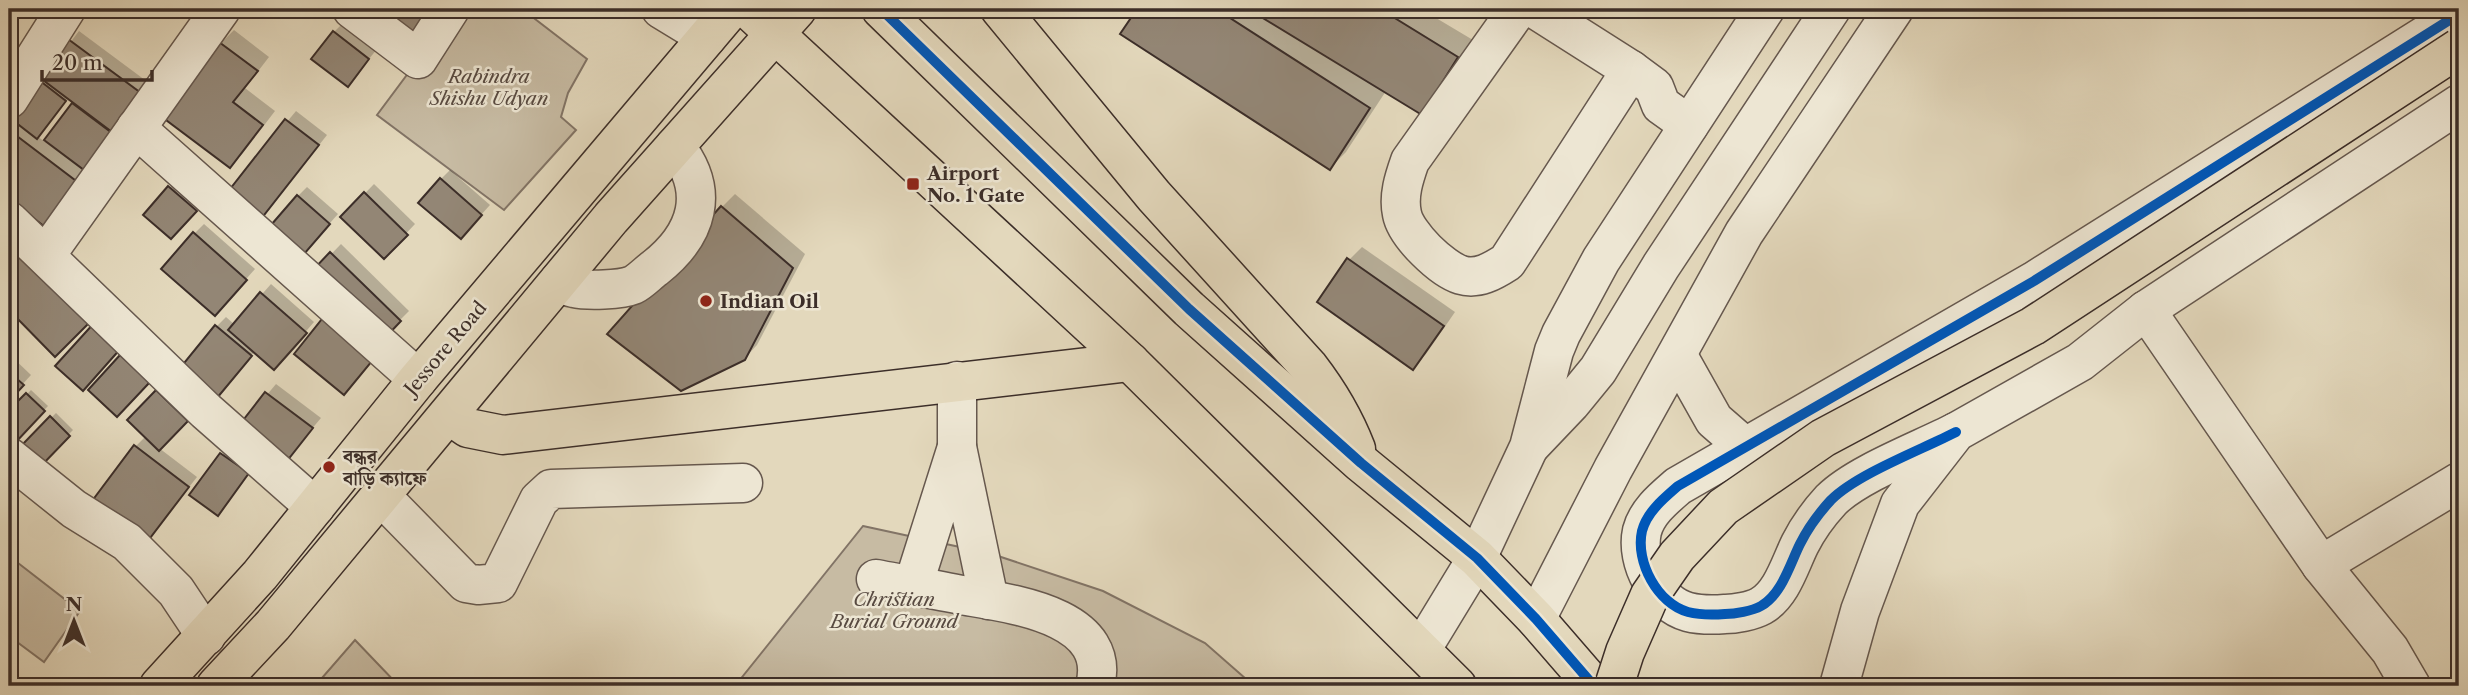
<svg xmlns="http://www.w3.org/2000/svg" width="2468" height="695" font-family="'Libre Caslon Text','Noto Serif Bengali',serif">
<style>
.green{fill:#c7bba3;stroke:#827466;stroke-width:2}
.shadow{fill:#0003;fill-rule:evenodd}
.building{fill:#938675;stroke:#3c2e29;stroke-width:2}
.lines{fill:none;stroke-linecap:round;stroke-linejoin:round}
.minor-casing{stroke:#66584e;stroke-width:41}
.major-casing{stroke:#3c2e29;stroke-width:41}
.minor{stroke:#ede6d3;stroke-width:38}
.major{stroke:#e3d8bc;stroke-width:38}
.major-bridge-casing{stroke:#3c2e29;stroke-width:41;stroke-linecap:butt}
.major-bridge{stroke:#e3d8bc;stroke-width:38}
.cycleway-casing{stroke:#ede6d3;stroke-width:15}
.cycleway{stroke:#0057b8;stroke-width:10}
.poi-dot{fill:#8f2418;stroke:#ede6d3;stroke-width:2.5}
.labels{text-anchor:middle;stroke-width:5;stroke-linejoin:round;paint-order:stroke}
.park-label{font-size:19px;font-style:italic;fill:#584a41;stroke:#ede6d3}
.poi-label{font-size:19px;font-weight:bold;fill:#3c2e29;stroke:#ede6d3;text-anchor:start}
.street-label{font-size:19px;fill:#3c2e29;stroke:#ede6d3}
</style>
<rect width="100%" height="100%" fill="#e3d8bc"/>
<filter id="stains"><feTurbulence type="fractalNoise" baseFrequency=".00286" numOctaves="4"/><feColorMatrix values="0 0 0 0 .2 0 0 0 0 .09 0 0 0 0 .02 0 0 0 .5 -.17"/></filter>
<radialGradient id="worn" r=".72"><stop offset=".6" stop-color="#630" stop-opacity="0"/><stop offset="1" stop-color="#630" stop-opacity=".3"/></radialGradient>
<g class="green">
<polygon points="456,9 522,9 587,59 568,93 561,117 576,130 504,210 377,115"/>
<polygon points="863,526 992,554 1103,591 1205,643 1254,686 735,686"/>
<polygon points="9,556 80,611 44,662 9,636"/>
<polygon points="355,640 399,686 315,686"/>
</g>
<g class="shadow">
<polygon points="1139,9 1421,9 1473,40 1437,97 1386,91 1346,152 1330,168 1122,34"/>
<polygon points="343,23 377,49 348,85 334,32"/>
<polygon points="234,30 269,57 245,88 275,111 243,153 230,166 221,43"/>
<path d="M79 31 153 86 54 231 9 197V131L18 122 13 118ZM69 97 75 102 45 142 37 136Z"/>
<polygon points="296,111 327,135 266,212 225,197"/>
<polygon points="450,170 490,205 470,227 441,179"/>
<polygon points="174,183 200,206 171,237 146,215"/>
<polygon points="374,184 415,224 384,257 343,216"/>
<polygon points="307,187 338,214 307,249 298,196"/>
<polygon points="735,194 805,254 757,345 744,359 722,207"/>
<polygon points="204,224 255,269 224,304 195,233"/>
<polygon points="341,244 409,311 383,337 315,271"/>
<polygon points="1362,247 1455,312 1426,354 1413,367 1349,260"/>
<polygon points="271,284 314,322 283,358 255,351 226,387 217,326 226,317 235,325"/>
<polygon points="9,354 31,375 9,399"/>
<polygon points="166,382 196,411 159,448 197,477 147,540 135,447 146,436 129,420"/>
<polygon points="276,384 321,418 283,463 239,428"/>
<polygon points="31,390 48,406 15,441 9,435 9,413"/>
<polygon points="56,413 73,430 41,463 23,446"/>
<polygon points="231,445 257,463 217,514 191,495"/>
<polygon points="9,677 22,686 9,686"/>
</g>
<g class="building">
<polygon points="361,9 443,9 418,46"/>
<polygon points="532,9 547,9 542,16"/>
<polygon points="1137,9 1216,9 1370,108 1330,170 1120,34"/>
<polygon points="1248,9 1380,9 1458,57 1422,115"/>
<polygon points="333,31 369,59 348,87 311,59"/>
<polygon points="68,39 145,96 116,135 39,77"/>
<polygon points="219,42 258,71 233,102 263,125 230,168 162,117"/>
<polygon points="39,80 66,101 37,139 10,118"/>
<polygon points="72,103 124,142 96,179 44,140"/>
<polygon points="285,119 319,145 257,224 223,198"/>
<polygon points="9,130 88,190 54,234 9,199"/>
<polygon points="440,178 482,215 461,239 418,203"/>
<polygon points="168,186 197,211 171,239 143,215"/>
<polygon points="364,192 408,235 384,259 340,217"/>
<polygon points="297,195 330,224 298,261 265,232"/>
<polygon points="721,206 793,268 745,360 681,391 607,334"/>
<polygon points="193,232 247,280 215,316 161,269"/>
<polygon points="18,246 92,320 55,357 9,310 9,255"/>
<polygon points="330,252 401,321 383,340 312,271"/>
<polygon points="1347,258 1444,326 1413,370 1317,302"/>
<polygon points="260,292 307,333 274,370 228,330"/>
<polygon points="326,314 377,355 344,395 294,354"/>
<polygon points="95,322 122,347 83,391 55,366"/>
<polygon points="215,325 252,356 217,398 180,368"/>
<polygon points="120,355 150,382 117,417 88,390"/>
<polygon points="9,372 24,385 9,401"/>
<polygon points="156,390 188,421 159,451 127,420"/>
<polygon points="265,392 313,428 283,466 237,428"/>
<polygon points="26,393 45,411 15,443 9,437 9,410"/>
<polygon points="50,416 70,436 41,466 21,446"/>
<polygon points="134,445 189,487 147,542 92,501"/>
<polygon points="220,453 249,473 218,516 189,495"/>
</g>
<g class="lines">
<g class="minor-casing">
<g id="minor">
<polyline points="352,9 418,59 450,9"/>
<polyline points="661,9 707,37"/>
<path d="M1518 9 1410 161C1404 178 1398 196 1402 214 1406 235 1442 269 1461 275 1478 280 1493 271 1507 262L1631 70 1535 9"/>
<polyline points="1631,70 1654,87 1661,105 1689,125"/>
<polyline points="9,99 66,9"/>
<polyline points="136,128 418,379"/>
<polyline points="9,221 206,411 315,507"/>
<polyline points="46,255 221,9"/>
<path d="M559 281C563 284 569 287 574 288 587 291 621 290 633 285 641 281 648 273 655 268 698 234 711 191 675 146"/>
<polyline points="2146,310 2321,565 2390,650 2411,686"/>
<polyline points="1678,356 1714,420 1745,447"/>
<polyline points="957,381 957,447"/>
<path d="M1956 432C1921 450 1857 474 1831 500 1819 513 1808 528 1800 544 1790 564 1782 594 1761 606 1752 611 1735 614 1725 614 1713 615 1700 615 1688 612 1658 604 1635 562 1642 531 1647 512 1663 499 1678 486L2034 281 2459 14"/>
<polyline points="1531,445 1571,403 1598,370 1661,266 1831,9"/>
<polyline points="9,457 74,509 127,542 176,591 206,636"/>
<polyline points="381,496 466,583 478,585 498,583 539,500 551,489 743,483"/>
<polyline points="2321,565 2459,482"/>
<path d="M876 579C906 585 937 590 967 596 1014 604 1113 617 1095 686"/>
<polyline points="913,586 957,447 989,600"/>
<polyline points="1536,619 1613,469 1744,233 1894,9"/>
<polyline points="1421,650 1477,558 1529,447 1554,351 1561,334 1601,260 1765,9"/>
<polyline points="1839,686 1860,611 1900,504 1956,432 2080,362 2146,310 2459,104"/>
</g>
</g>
<g class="major-casing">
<g id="major">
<polyline points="748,9 1130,362 1457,686"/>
<polyline points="881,9 1189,309 1361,463 1477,558 1536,619 1594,686"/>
<path d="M1000 9 1154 196 1309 367C1329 393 1344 418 1356 449"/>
<polyline points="449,415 468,428 503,435 1130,362"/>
<polyline points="159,686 260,575 418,379 731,9"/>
<polyline points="216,686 273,625 611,218 797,9"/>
</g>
</g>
<use href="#minor" class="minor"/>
<use href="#major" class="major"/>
<g class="major-bridge-casing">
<polyline id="major-bridge" points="1614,686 1625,652 1650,595 1677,556 1723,507 1823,438 2033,326 2459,48"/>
</g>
<use href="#major-bridge" class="major-bridge"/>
<g class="cycleway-casing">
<g id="cycleway">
<polyline points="881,9 1189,309 1361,463 1477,558 1536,619 1594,686"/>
<path d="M1956 432C1921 450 1857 474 1831 500 1819 513 1808 528 1800 544 1790 564 1782 594 1761 606 1752 611 1735 614 1725 614 1713 615 1700 615 1688 612 1658 604 1635 562 1642 531 1647 512 1663 499 1678 486L2034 281 2459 14"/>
</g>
</g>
<use href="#cycleway" class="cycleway"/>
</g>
<g class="poi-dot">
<rect x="906" y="177" width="14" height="14" rx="3.5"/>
<circle cx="706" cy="301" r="7"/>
<circle cx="329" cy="467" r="7"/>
</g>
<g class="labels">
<g class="park-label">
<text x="489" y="83">Rabindra<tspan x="489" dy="22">Shishu Udyan</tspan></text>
<text x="894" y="606">Christian<tspan x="894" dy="22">Burial Ground</tspan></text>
</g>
<g class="poi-label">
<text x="927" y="180">Airport<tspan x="927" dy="22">No. 1 Gate</tspan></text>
<text x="720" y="308">Indian Oil</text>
<text x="343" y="463">বন্ধুর<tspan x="343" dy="22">বাড়ি ক্যাফে</tspan></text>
</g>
<g class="street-label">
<text transform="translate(445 348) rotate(-50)" y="7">Jessore Road</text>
</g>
</g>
<rect width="2468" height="695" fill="none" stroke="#e3d8bc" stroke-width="35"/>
<rect x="10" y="10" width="2447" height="674" fill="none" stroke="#3c2e29" stroke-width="3.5"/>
<rect x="18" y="18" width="2433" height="660" fill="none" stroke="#3c2e29" stroke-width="2"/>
<g transform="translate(74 621)" stroke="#ede6d3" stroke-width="5" paint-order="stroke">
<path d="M0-5L12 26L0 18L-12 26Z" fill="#3c2e29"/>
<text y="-10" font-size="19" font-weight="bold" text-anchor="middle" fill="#3c2e29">N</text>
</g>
<path d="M42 70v10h110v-10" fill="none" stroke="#3c2e29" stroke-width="3.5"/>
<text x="52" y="70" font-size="21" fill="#3c2e29" stroke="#ede6d3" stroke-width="5" paint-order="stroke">20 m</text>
<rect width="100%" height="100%" filter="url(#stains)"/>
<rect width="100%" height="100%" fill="url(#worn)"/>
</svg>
